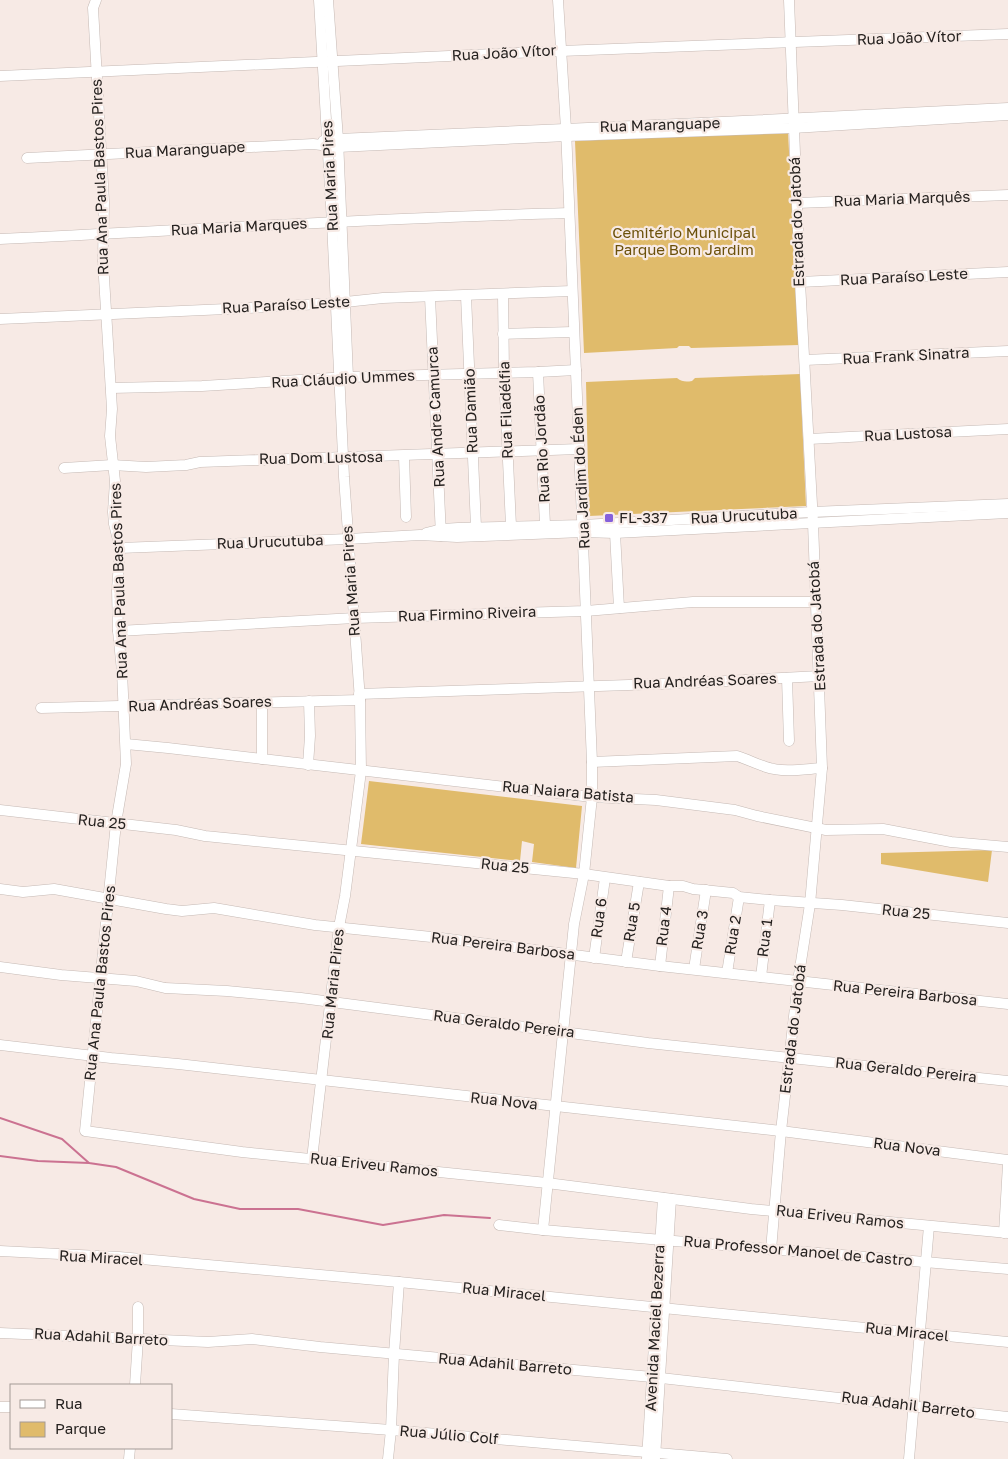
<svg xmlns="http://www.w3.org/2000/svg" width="1008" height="1459" font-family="'Golos Text',sans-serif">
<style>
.green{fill:#e0bb6b}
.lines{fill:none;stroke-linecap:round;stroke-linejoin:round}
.stream{stroke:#cb7291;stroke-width:2}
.minor-casing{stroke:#c5b9b4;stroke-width:11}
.minor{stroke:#fff;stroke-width:10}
.poi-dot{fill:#8560db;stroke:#f7eae5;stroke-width:2}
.labels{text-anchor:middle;stroke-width:4.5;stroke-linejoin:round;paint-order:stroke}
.street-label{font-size:15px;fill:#25211f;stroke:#f7eae5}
.park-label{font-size:15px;fill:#6b5009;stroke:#f7eae5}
.poi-label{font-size:15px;fill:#25211f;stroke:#f7eae5;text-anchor:start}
</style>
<rect width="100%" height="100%" fill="#f7eae5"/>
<g class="green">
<polygon points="788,132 799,345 691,348 689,346 679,346 677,348 584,353 575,141"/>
<path d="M800 374 806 506 589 516 586 382 677 378C682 382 686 382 692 381L695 378Z"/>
<polygon points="369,781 582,806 576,868 532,862 534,844 522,841 520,861 361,844"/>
<polygon points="992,850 988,882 881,864 881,853"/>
</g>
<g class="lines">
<g class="stream">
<polyline points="0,1118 62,1139 89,1163 116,1167 194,1199 240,1209 298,1209 383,1225 444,1215 490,1218"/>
<polyline points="0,1156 38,1161 89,1163"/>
</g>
<g class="minor-casing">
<g id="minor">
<polyline points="96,0 93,8 104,202 103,261 112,409 110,436 115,481 113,512 114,524 120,548 117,590 118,631 122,671 126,764 116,823 85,1131 242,1152 547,1183 751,1209 1008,1233"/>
<polyline points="328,0 338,139 348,377"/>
<polyline points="0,76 561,51 1008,34"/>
<path d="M323 141 338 139C561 129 785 120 1008 108"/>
<polyline points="27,158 313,144 338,147 567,136 793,128 1008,115"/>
<polyline points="797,203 1008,195"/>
<path d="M0 239C190 230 379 218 569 213"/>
<polyline points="800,282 1008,272"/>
<polyline points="503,295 504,373 511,526"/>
<polyline points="466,296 476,527"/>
<polyline points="430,297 441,536"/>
<polyline points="0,319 249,308 336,303 383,298 572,291"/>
<polyline points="503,334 573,332"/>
<polyline points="805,360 1008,351"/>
<polyline points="538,372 545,525"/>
<polyline points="111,388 202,386 348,377 538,372 576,370"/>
<polyline points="809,439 1008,429"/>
<polyline points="404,456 406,517"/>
<polyline points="64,468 112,465 146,467 186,465 200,462 579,449"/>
<polyline points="426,533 442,529 458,528 583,525 812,512 1008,504"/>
<polyline points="615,533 619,608"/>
<polyline points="120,548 348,539 420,535 457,537 583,532 615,533 1008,513"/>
<polyline points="118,631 355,618 586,611 693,602 816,602"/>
<polyline points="787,678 789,741"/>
<polyline points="359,694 689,683 820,676"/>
<polyline points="262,703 262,759"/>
<polyline points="41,708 360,700"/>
<polyline points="126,744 168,748 592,797 656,800 735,810 757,816 826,830 883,829 951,842 1008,847"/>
<path d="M592 762 737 756C747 759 756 764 766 767 783 773 805 769 822 768"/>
<polyline points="308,765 310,736 309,701"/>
<polyline points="0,810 176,830 205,836 584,874 669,886 683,886 693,889 733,893 739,897 770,900 842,905 1008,923"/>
<polyline points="0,889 23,892 54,889 166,909 182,911 214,908 315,925 441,938 660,966 1008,1004"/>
<polyline points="594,958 605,878"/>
<polyline points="626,962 639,882"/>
<polyline points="660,966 669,886"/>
<polyline points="0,967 61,975 136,981 165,988 227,991 301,998 648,1043 1008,1081"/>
<polyline points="694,969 706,890"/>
<polyline points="727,973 739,897"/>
<polyline points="761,977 770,900"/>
<polyline points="0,1045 111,1058 178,1064 781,1131 1008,1160"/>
<polyline points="312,1159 339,927 345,896 361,771 360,700 344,477 332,222 319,0"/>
<polyline points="499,1225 543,1230 1008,1269"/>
<polyline points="543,1230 574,924 584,874 592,797 592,762 566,129 558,0"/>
<polyline points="1004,1233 1008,1164"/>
<polyline points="771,1250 781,1131 798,981 810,904 822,768 813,523 800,282 789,0"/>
<polyline points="0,1251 119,1257 399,1282 1008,1342"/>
<polyline points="0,1333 208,1342 252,1339 320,1347 652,1377 1008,1417"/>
<polyline points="135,1385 138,1339 138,1307"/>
<polyline points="0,1407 11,1407"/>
<polyline points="171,1414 391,1430 727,1459"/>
<polyline points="655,1458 671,1199"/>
<polyline points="129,1459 130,1448"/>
<polyline points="388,1459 391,1430 394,1354 399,1282"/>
<polyline points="647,1459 663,1198"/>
<polyline points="909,1459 929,1226"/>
</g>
</g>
<use href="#minor" class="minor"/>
</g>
<rect class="poi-dot" x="604" y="513" width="10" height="10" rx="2.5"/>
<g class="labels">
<g class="street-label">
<text transform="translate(909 38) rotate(-2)" y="5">Rua João Vítor</text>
<text transform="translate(504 53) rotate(-3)" y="5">Rua João Vítor</text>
<text transform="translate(660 125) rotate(-2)" y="5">Rua Maranguape</text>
<text transform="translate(185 150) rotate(-3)" y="5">Rua Maranguape</text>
<text transform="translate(330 176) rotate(-93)" y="5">Rua Maria Pires</text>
<text transform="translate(100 177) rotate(-92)" y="5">Rua Ana Paula Bastos Pires</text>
<text transform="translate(902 199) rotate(-2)" y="5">Rua Maria Marquês</text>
<text transform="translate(797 222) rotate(-92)" y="5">Estrada do Jatobá</text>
<text transform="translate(239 227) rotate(-3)" y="5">Rua Maria Marques</text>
<text transform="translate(904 277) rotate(-3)" y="5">Rua Paraíso Leste</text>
<text transform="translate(286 305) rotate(-3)" y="5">Rua Paraíso Leste</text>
<text transform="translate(906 356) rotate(-3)" y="5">Rua Frank Sinatra</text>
<text transform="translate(343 379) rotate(-3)" y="5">Rua Cláudio Ummes</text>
<text transform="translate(506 410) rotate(-92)" y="5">Rua Filadélfia</text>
<text transform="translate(471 411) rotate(-92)" y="5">Rua Damião</text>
<text transform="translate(436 417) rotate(-93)" y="5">Rua Andre Camurca</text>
<text transform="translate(908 434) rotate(-3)" y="5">Rua Lustosa</text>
<text transform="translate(542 449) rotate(-93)" y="5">Rua Rio Jordão</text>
<text transform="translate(321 458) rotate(-1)" y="5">Rua Dom Lustosa</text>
<text transform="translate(581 478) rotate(-93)" y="5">Rua Jardim do Éden</text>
<text transform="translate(744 516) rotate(-3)" y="5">Rua Urucutuba</text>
<text transform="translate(270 542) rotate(-2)" y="5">Rua Urucutuba</text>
<text transform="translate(119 581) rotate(-92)" y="5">Rua Ana Paula Bastos Pires</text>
<text transform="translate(351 581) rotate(-94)" y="5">Rua Maria Pires</text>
<text transform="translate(467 614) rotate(-2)" y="5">Rua Firmino Riveira</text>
<text transform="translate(817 626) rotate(-93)" y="5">Estrada do Jatobá</text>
<text transform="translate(705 681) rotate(-2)" y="5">Rua Andréas Soares</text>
<text transform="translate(200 704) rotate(-2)" y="5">Rua Andréas Soares</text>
<text transform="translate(568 792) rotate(5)" y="5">Rua Naiara Batista</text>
<text transform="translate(102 822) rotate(6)" y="5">Rua 25</text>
<text transform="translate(505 866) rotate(6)" y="5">Rua 25</text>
<text transform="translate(906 912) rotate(6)" y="5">Rua 25</text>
<text transform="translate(599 918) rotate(-82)" y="5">Rua 6</text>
<text transform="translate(632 922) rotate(-81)" y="5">Rua 5</text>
<text transform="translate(664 926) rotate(-83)" y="5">Rua 4</text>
<text transform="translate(700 930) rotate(-81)" y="5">Rua 3</text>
<text transform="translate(733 935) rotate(-81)" y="5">Rua 2</text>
<text transform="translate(765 938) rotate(-83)" y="5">Rua 1</text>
<text transform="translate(503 946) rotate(7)" y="5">Rua Pereira Barbosa</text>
<text transform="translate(100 983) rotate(-84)" y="5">Rua Ana Paula Bastos Pires</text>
<text transform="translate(333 984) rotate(-84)" y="5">Rua Maria Pires</text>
<text transform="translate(905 993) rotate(6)" y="5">Rua Pereira Barbosa</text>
<text transform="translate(504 1024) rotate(7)" y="5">Rua Geraldo Pereira</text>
<text transform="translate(793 1029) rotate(-83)" y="5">Estrada do Jatobá</text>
<text transform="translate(906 1070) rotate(6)" y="5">Rua Geraldo Pereira</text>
<text transform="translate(504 1101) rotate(6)" y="5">Rua Nova</text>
<text transform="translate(907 1147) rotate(7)" y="5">Rua Nova</text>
<text transform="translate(374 1165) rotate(6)" y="5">Rua Eriveu Ramos</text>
<text transform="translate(840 1217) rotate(6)" y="5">Rua Eriveu Ramos</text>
<text transform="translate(798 1251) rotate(5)" y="5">Rua Professor Manoel de Castro</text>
<text transform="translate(101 1258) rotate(3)" y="5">Rua Miracel</text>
<text transform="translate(504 1292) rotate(6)" y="5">Rua Miracel</text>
<text transform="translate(655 1328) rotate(-87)" y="5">Avenida Maciel Bezerra</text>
<text transform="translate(907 1332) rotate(6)" y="5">Rua Miracel</text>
<text transform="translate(101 1337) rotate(3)" y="5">Rua Adahil Barreto</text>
<text transform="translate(505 1364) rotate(5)" y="5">Rua Adahil Barreto</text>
<text transform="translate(908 1405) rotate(7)" y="5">Rua Adahil Barreto</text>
<text transform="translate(449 1435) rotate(5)" y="5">Rua Júlio Colf</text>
</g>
<g class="park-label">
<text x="684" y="238">Cemitério Municipal<tspan x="684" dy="17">Parque Bom Jardim</tspan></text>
</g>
<g class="poi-label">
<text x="619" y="523">FL-337</text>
</g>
</g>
<rect x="10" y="1384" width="162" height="65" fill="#f7eae5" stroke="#a39a96"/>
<rect x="20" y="1400" width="25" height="8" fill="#ffffff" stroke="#a39a96"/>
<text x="55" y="1409" font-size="15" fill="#25211f">Rua</text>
<rect x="20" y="1422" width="25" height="15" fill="#e0bb6b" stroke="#a39a96"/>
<text x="55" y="1434" font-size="15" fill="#25211f">Parque</text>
</svg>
